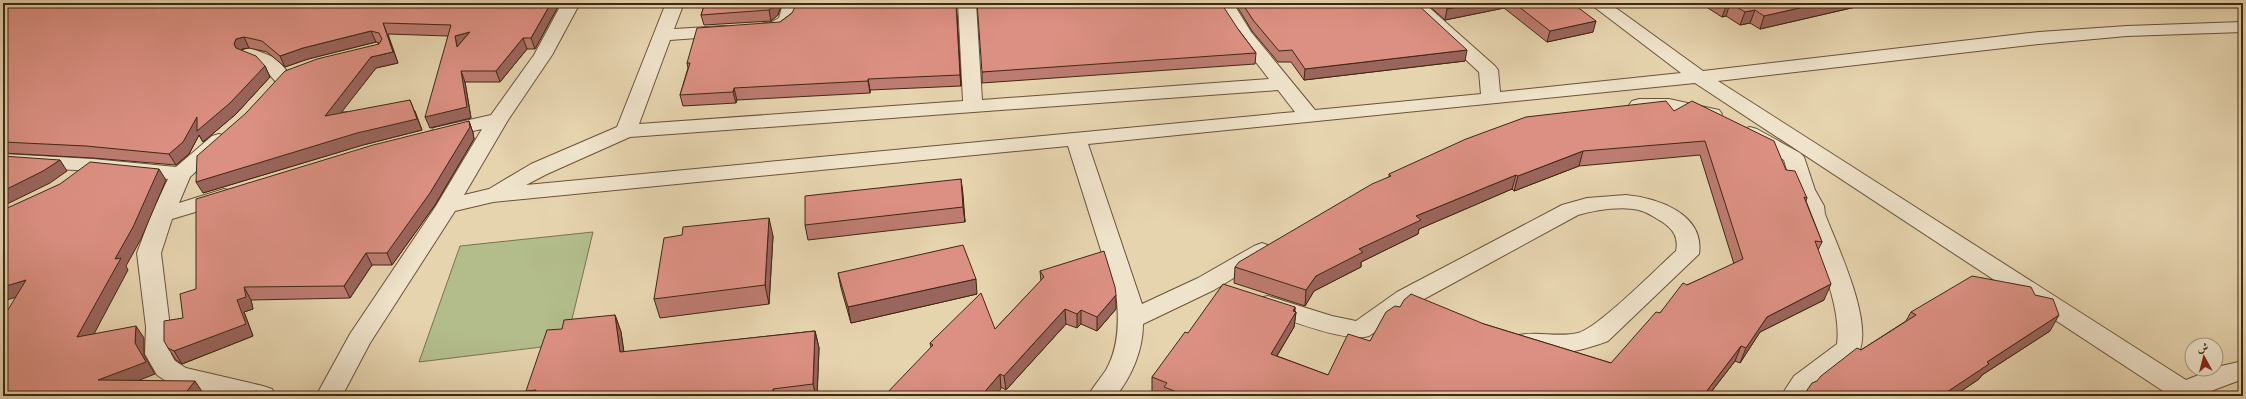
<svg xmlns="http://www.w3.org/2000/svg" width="2246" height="399" font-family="Vollkorn,Amiri,serif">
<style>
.green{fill:#b3bd8c;stroke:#7a7250}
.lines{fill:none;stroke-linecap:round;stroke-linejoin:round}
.minor-casing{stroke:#6a523a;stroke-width:2}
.minor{fill:#efe3cb;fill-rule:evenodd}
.wall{fill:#bd7c71;stroke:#402713}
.shaded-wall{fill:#9a655c;stroke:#402713}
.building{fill:#dc9083;stroke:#402713;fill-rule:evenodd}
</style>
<rect width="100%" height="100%" fill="#e6d4af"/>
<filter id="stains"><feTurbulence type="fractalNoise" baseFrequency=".005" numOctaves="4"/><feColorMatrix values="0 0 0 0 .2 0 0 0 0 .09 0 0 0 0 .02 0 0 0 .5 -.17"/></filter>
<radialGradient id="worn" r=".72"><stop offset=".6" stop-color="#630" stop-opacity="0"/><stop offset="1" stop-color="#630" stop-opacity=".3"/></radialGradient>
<polygon class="green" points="593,232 566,344 419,362 460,246"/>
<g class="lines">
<g class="minor-casing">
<g id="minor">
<path d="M562 3H580L552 55 508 120 464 195 489 189 531 164 617 127 666 3H684L674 29 724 26 730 27 733 31 730 35 724 36 670 40 639 124 963 101 958 3H976L982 100 1269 79 1238 39 1215 3H1233L1251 32 1315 110 1481 94 1479 72 1405 3H1424L1495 66 1498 70 1500 92 1681 73 1589 3H1609L1703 71 2039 32 2127 26 2243 22V32L2127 36 2039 44 1718 81 2186 380 2221 366 2243 361V379L2203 394 2204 396H2160L2163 391 1695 83 1088 144 1142 304 1198 278 1254 246 1262 243 1270 246 1274 251 1270 256 1214 290 1143 324C1143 350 1132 376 1116 396H1088C1093 387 1100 379 1106 370 1118 349 1119 325 1117 301L1068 146 493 202 455 211 370 343 342 396H316L350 334 436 206 482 129 441 138 434 136 431 132 434 128 491 115 534 55ZM1278 90 1295 112 526 185 547 174 630 137Z"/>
<path d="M783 3H801C797 23 782 37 761 32L758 28 761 24 772 22 779 18Z"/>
<polygon points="250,48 276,58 292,77 289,81 282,83 275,81 262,66 243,58 241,54 243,50"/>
<polygon points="1639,99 1669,99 1719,110 1722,114 1719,118 1712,120 1669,111 1632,109 1629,105 1632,101"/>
<path d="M1750 127 1757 129 1800 153 1804 157 1815 190 1824 206 1825 214C1837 246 1875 324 1858 354L1812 390 1808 396H1781L1794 376 1837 344C1842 304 1816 252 1803 214L1802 206 1793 190 1784 160 1743 137 1740 133 1743 129Z"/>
<polygon points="219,134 226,136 229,140 190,177 179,203 224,189 232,191 235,196 232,201 172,219 161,253 170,327 171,354 175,361 186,368 263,386 272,389 276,396 222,396 169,383 157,375 145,354 146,327 137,253 151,215 168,179 93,171 3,166 3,154 93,159 176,167 212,136"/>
<path d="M1626 195C1658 198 1705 214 1699 254L1608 341C1577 353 1547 358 1515 348L1511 342 1515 336C1534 330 1557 338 1578 333 1598 328 1657 268 1676 251 1679 237 1673 229 1661 221 1655 218 1649 213 1642 211 1624 205 1596 210 1578 215L1415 304 1369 336C1344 343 1285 318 1259 310L1256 304 1259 298 1268 296 1332 316 1356 321 1397 292 1562 205 1587 198Z"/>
</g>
</g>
<use href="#minor" class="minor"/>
</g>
<g class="wall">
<polygon points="3,3 560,3 535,49 527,49 500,82 465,82 471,118 430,128 448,36 388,34 398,63 376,68 341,112 415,111 422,130 363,145 203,193 379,43 376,42 308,59 285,67 267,52 249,48 242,49 241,50 265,66 270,77 236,114 203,142 199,135 189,154 176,165 93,158 3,153"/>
<polygon points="705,3 782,3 778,15 771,21 704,25 701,15"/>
<polygon points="1235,3 1416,3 1465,61 1304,80 1291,62 1278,62 1252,31"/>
<polygon points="1426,3 1572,3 1593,32 1547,42 1504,8 1445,20"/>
<polygon points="1700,3 1873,3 1760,29 1750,23 1740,25 1726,16 1722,17"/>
<polygon points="956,4 961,86 870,90 870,93 737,100 736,103 683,106 680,95 688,68 687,63 780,22 792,13"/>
<polygon points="1238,29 1256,53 1255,64 982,83 982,72"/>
<polygon points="1674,111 1786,170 1807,198 1806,201 1822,242 1818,250 1824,300 1760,332 1740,363 1735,361 1708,396 1161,396 1152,392 1152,377 1188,333 1295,307 1295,311 1296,312 1294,327 1277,356 1328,375 1370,341 1400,307 1484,324 1611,363 1687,285 1734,264 1700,155 1579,166 1514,191 1512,189 1419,229 1418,234 1361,262 1361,267 1314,291 1305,306 1234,283 1235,267 1389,177 1389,174"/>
<polygon points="469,121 473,133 474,139 435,205 392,265 372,265 350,298 251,300 253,309 244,312 253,336 182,364 176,360 168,348 183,318 196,289"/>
<polygon points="961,179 965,222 808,240 805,225"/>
<polygon points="682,235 773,236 769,304 660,318 654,299"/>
<polygon points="1040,271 1116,309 1097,331 1081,324 1077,328 1066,324 1006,390 931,347 930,343 995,329 1041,281"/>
<polygon points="838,273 977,294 851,323 841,288"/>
<polygon points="1911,312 2050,331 1982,375 1979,379 1954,396 1803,396 1861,350 1906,321"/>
<polygon points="615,315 621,332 624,352 815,331 819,348 817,396 528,396 526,391 562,329"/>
</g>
<g class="shaded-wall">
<polygon points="551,3 560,3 535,49 531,38"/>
<polygon points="776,3 782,3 778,15 771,21 769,10"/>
<polygon points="1477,3 1505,3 1504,8 1445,20 1447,9"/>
<polygon points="1730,3 1726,16 1722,17 1727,4"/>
<polygon points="1821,3 1873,3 1760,29 1764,16"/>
<polygon points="956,4 957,15 961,86 960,75"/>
<polygon points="1755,10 1750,23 1740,25 1745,12"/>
<polygon points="1596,21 1593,32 1547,42 1550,31"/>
<polygon points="383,23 398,63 376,68 330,127 325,116 371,57 393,52"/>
<polygon points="371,31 376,42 308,59 285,67 280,56 303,48"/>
<polygon points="470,32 457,47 455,36"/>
<polygon points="244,37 249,48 242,49 240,55 234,44 236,39"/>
<polygon points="523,38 527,49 500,82 496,71"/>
<polygon points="1467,50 1465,61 1304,80 1305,69"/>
<polygon points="265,66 270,77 236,114 203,142 199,135 189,154 176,165 169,154 197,117"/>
<polygon points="461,71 465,82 471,118 430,128 425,117"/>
<polygon points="868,79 870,90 870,93 868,81"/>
<polygon points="734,88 737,100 736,103 733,92"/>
<polygon points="410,100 422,130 363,145 203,193 196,182"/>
<polygon points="469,121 473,133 474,139 435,205 392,265 387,253"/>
<polygon points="1583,151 1579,166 1514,191 1518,176"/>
<polygon points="60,160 67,171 50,183 3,206 3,191"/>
<polygon points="159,169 166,180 141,239 126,266 128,270 86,349 77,337"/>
<polygon points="1516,175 1512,189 1419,229 1418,234 1361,262 1361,267 1314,291 1305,306 1306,290 1316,276 1359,249 1416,216"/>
<polygon points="961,179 963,194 965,222 963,207"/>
<polygon points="769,218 773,236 769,304 765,285"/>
<polygon points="366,253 372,265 350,298 344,286"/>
<polygon points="976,279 977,294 851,323 848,307"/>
<polygon points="26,280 34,292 3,301 3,287"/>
<polygon points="1831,284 1824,300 1760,332 1740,363 1746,348 1767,317"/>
<polygon points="244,287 251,300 253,309 244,312 253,336 182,364 174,351 237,300"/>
<polygon points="1116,295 1116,309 1097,331 1097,317"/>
<polygon points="1295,307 1294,315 1296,312 1294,327 1269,369 1271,354"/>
<polygon points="1065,309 1066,324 1006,390 1004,376"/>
<polygon points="1081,310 1081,324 1077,328 1077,314"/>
<polygon points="615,315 621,332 626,369 620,352"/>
<polygon points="2059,315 2050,331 1982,375 1979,379 1954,396 1941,396 1987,362"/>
<polygon points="136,326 144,338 144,355 155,374 107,393 98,380 135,343"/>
<polygon points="815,331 819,348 817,396 816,396 813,384"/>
<polygon points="1741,346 1735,361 1708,396 1703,396"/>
<polygon points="1000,374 1001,389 995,396 981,396"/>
<polygon points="195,381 203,393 201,396 183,396"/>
<polygon points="773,389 775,396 773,396"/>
<polygon points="257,391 260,396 255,396"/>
</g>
<g class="building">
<path d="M3 3H551L531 38H523L496 71H461L467 107 425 117 451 25 383 23 393 52 371 57 325 116 410 100 417 119 357 133 196 182 197 156 246 113 285 71 317 59 379 44 382 39 379 33 371 31 303 48 280 56 262 41 244 37 236 39 234 44 236 48 256 56 265 66 230 103 197 131V117L183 142 169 154 86 146 3 142ZM470 32 457 47 455 36Z"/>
<polygon points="705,3 776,3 776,4 769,10 701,15"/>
<polygon points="797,3 927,3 927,6 956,4 960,75 868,79 868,81 734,88 733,92 680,95 690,63 687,63 697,28 780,22 792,13"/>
<polygon points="977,3 1221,3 1238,29 1256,53 982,72"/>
<polygon points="1242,3 1416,3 1467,50 1305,69 1292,50 1279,51 1253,20"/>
<polygon points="1440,3 1477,3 1447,9"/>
<polygon points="1514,3 1572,3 1596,21 1550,31"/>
<polygon points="1725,3 1821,3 1764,16 1755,10 1745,12 1730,3 1727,4"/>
<polygon points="1666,101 1674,111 1692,101 1774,141 1786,170 1795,171 1807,198 1804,197 1822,242 1815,241 1831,284 1767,317 1746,348 1741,346 1703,396 1187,396 1164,387 1167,383 1152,377 1185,332 1188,333 1223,284 1295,307 1293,311 1296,312 1271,354 1328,375 1348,334 1370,341 1386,312 1395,306 1400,307 1404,300 1411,294 1484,324 1611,363 1656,312 1660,313 1683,283 1687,285 1743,259 1705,141 1583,151 1518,176 1516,175 1416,216 1421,220 1359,249 1363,252 1316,276 1306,290 1235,267 1239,262 1372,184 1391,176 1389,174 1466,139 1526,117"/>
<polygon points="469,121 470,127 430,193 387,253 366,253 344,286 244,287 246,297 237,300 246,324 174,351 168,348 164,341 164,321 183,318 180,294 196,289 196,199 373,145"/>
<polygon points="3,156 60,160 43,171 3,191"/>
<polygon points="90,162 159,169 133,227 115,259 121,258 77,337 136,326 135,343 146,362 98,380 195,381 183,396 3,396 3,318 26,280 3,287 3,210 60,184"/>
<polygon points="961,179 963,207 805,225 805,196"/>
<polygon points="769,218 765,285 654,299 664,238 682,235 683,227"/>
<polygon points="963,245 976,279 848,307 838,273"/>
<polygon points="1104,251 1115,287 1116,295 1097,317 1081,310 1077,314 1065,309 1004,376 1000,374 981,396 884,396 933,345 930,343 981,293 995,329 1044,277 1040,271"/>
<polygon points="1972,276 2031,287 2035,295 2053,299 2059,315 1987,362 1989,364 1941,396 1803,396 1812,383 1817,381 1821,376 1857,348 1861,350 1916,315 1911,312"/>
<polygon points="615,315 620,352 815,331 813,384 773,389 773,396 534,396 536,390 526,391 547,330 562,329 564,320"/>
<polygon points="257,391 255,396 225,396"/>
</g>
<rect width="2246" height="399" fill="none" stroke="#e6d4af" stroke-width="16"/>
<rect x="4" y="4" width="2238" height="391" fill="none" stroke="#402713" stroke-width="2"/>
<rect x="8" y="8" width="2230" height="383" fill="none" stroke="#402713"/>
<g transform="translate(2204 357) rotate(353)"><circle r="19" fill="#efe3cb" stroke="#a99881"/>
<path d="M0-3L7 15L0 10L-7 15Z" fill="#8f2418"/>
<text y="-6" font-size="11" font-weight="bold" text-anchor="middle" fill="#402713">ش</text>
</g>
<rect width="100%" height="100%" filter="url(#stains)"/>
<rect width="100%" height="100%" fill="url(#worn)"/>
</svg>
